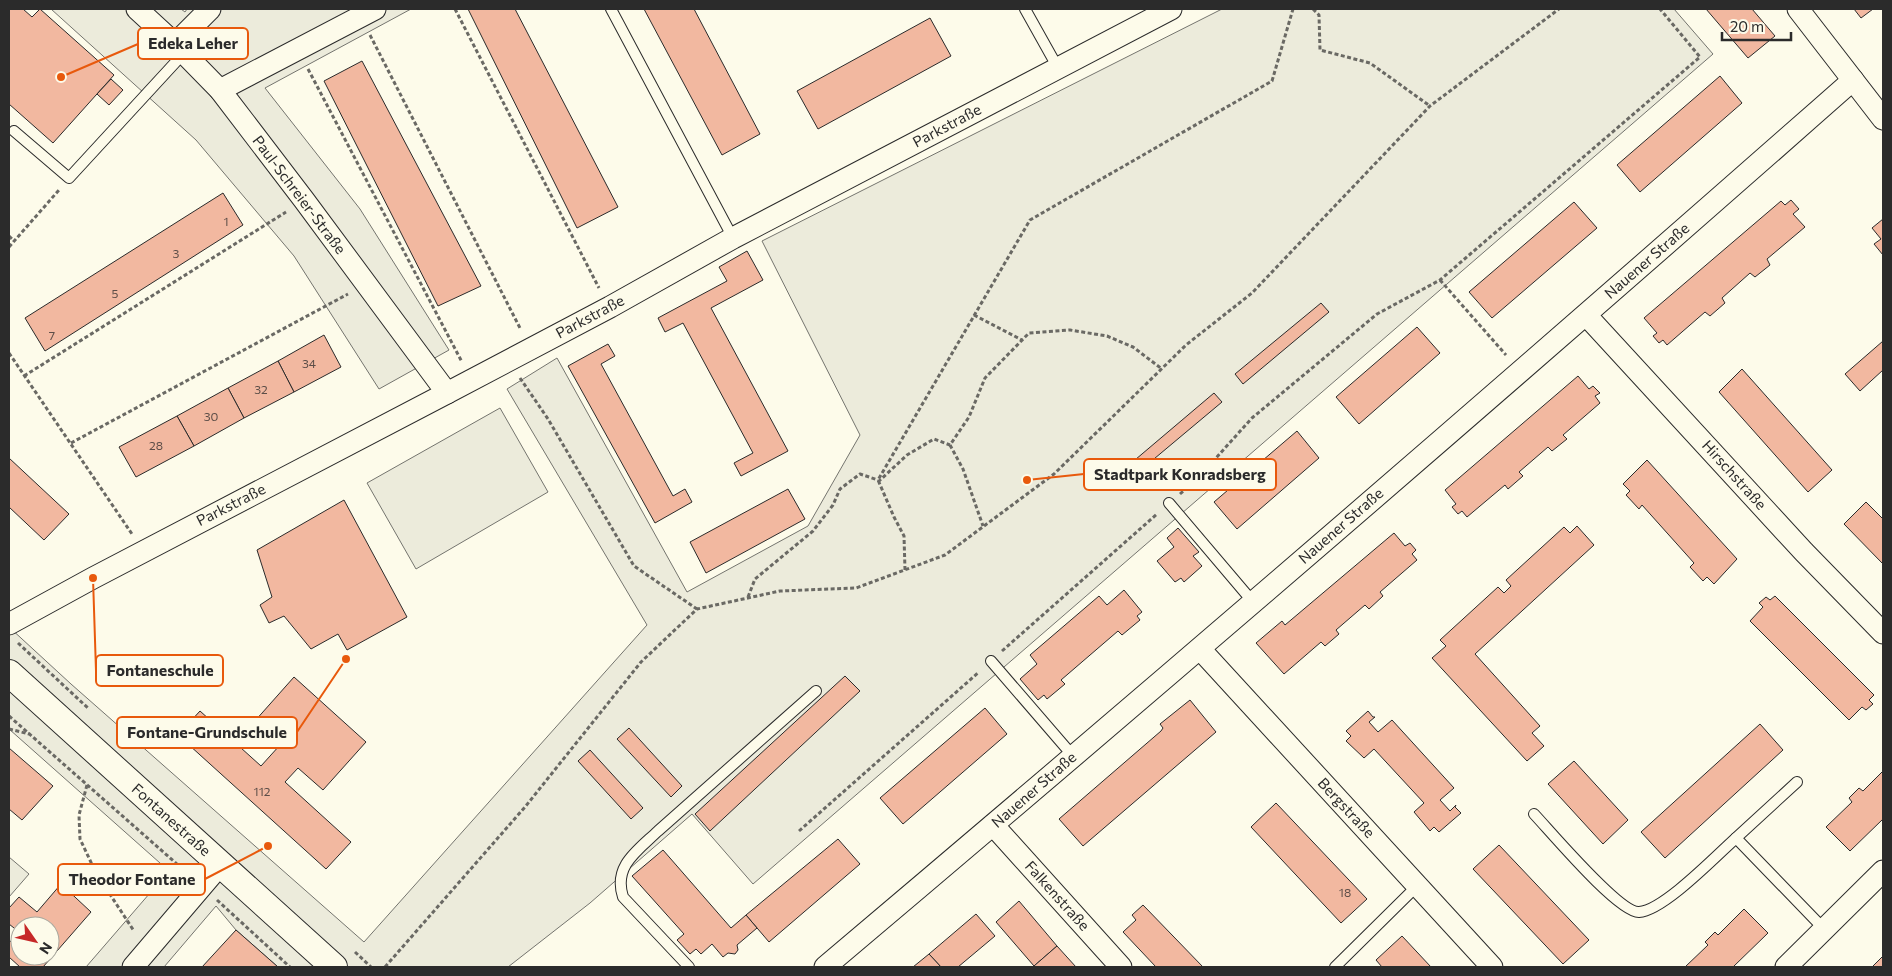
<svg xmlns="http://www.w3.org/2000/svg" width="1892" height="976" font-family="Commissioner,sans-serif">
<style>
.green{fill:#ecebdb;stroke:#74746e}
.building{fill:#f2b8a0;stroke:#2b2b2b;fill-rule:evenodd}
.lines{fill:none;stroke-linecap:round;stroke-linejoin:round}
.service-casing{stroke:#2b2b2b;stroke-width:12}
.minor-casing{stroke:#2b2b2b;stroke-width:23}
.tertiary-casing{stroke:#2b2b2b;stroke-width:28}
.path{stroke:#6a6964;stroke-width:3;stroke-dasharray:4 2.5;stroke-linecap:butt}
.service{stroke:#fdfbea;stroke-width:10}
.minor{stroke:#fdfbea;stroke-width:21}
.tertiary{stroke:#fdfbea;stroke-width:26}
.labels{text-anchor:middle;stroke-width:4;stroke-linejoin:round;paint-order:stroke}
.number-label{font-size:12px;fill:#5d4e48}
.street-label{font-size:15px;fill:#2b2b2b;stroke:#fdfbea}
.leader{fill:none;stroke:#e8590c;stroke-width:2}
.callout-dot{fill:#e8590c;stroke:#fdfbea;stroke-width:2}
.callout{fill:#fdfbea;stroke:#e8590c;stroke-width:2}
.callout-label{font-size:16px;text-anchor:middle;font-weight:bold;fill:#2b2b2b}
</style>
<rect width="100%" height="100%" fill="#fdfbea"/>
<g class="green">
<polygon points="51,9 181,9 185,12 187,9 411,9 265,88 360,209 449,350 379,389 294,256 196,140"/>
<polygon points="1222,9 1674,9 1713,54 753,884 692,814 590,903 508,967 278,967 236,930 216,906 164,967 86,967 169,871 9,729 9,627 71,684 364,942 647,625 507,389 557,358 687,592 808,526 860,435 762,241"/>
<polygon points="500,408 548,492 416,569 367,483"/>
<polygon points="9,857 29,874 9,897"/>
</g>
<g class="building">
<polygon points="9,9 23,9 32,17 40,9 114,75 53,143 9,104"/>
<polygon points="468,9 515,9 618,207 577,228"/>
<polygon points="644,9 694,9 760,134 722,155"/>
<polygon points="1706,9 1752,9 1775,36 1748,58"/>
<polygon points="1854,9 1873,9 1861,18"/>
<polygon points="930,18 951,56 818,129 797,91"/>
<polygon points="362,61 481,286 438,306 324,81"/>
<polygon points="1720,76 1742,103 1640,192 1617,165"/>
<polygon points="111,79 123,90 109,105 97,94"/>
<polygon points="223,193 243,225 45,351 25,318"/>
<polygon points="1791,200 1799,209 1793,214 1805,227 1767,259 1770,265 1755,277 1750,273 1722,298 1725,303 1710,316 1705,312 1667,345 1663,340 1659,343 1653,336 1657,333 1644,318 1781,201 1785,205"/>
<polygon points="1574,202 1597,228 1492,318 1469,292"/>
<polygon points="1883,219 1883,255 1874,244 1881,239 1872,228"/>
<polygon points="747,251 763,280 711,308 788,451 741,476 734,463 753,453 683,323 665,332 658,318 727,281 719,267"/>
<polygon points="1321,303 1329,312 1243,384 1235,374"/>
<polygon points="1417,327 1440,353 1359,424 1336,397"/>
<polygon points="324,335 341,367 294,392 278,361"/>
<polygon points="1883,341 1883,370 1860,391 1845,374"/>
<polygon points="608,344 615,356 601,364 673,496 685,489 692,502 655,523 568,366"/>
<polygon points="278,361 294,392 244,418 228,388"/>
<polygon points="1742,369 1832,470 1808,492 1719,392"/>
<polygon points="1578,376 1589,389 1593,386 1600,393 1595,396 1600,403 1563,435 1567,439 1552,451 1548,447 1519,472 1523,476 1508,489 1505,485 1467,517 1462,511 1458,514 1452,507 1456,504 1445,490"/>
<polygon points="228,388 244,418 194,446 177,416"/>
<polygon points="1214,393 1222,402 1136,474 1129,465"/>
<polygon points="177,416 194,446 136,477 119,447"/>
<polygon points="1297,431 1319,458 1237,529 1214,502"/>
<polygon points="9,458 69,514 44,540 9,507"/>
<polygon points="1647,460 1737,559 1714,584 1707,577 1703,581 1690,567 1694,563 1642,505 1639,509 1626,495 1630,491 1623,484"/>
<polygon points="788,489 805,519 706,573 690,542"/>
<polygon points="344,500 407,617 347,650 338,634 311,649 284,616 269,623 260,605 272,597 257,550"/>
<polygon points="1866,502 1883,519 1883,564 1844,524"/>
<polygon points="1577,526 1594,545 1475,654 1540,726 1532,733 1544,746 1527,761 1432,658 1446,646 1440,640 1498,587 1504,593 1511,586 1506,580 1564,527 1570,533"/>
<polygon points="1178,528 1199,552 1193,556 1202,566 1184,582 1181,578 1175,582 1157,561 1174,547 1167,538"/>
<polygon points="1394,533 1405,546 1410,543 1416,550 1412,554 1417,560 1380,592 1383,596 1369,609 1365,605 1336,630 1339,634 1325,646 1321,642 1284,674 1256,643 1282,621 1285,625"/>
<polygon points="1124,590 1142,612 1137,616 1140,620 1122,635 1118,631 1061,680 1065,684 1047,699 1044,695 1038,700 1020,679 1037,664 1030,655 1099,596 1107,605"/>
<polygon points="1775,596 1874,695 1869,700 1873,704 1866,710 1862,707 1849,720 1750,621 1763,607 1759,603 1766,597 1770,600"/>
<polygon points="845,676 860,691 710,831 695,814"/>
<polygon points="294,677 366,742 323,790 298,768 285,782 351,842 326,869 178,735 200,711 261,766 280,745 254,722"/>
<polygon points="1190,700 1216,732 1083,846 1059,819 1161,731 1163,728 1160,724"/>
<polygon points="985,708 1007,734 903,824 880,798"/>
<polygon points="1368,711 1373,717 1375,717 1369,722 1378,732 1392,720 1454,788 1440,800 1450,811 1456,805 1455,807 1461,813 1439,832 1434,827 1430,831 1414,812 1424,803 1374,749 1364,758 1346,741 1351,736 1346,731"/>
<polygon points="1760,724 1783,750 1665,858 1641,832"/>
<polygon points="629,728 682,786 671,797 617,739"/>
<polygon points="9,748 53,786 22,820 9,809"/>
<polygon points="590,750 643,808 631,819 578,761"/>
<polygon points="1574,761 1628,820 1603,844 1548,784"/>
<polygon points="1883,771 1883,819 1850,851 1826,827 1852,802 1849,798 1859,788 1863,791"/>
<polygon points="1276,803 1367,899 1341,923 1251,827"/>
<polygon points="838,839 860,864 769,942 746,915"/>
<polygon points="1499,845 1589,940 1563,964 1473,869"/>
<polygon points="663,850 731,928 746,915 757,928 737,945 738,950 735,954 728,953 723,957 712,944 701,954 696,949 690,954 677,940 684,934 632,876"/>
<path d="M61 884 91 912 43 967H20L9 957V943L19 932 9 924V908L19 897 37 912ZM20 926H50V956H20Z"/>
<polygon points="1019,901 1057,946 1034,966 996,922"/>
<polygon points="1143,905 1203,967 1156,967 1123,932 1136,920 1132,915"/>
<polygon points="1744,909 1768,933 1733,967 1685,967 1708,945 1705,942 1715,932 1718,935"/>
<polygon points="976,914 995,936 958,967 941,967 929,954"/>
<polygon points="236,930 278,967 202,967"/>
<polygon points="1402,936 1431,967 1382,967 1376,960"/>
<polygon points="1057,946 1076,967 1035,967 1034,966"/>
<polygon points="929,954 941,967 913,967"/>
<polygon points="1883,956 1883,967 1872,967"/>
</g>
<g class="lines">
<g class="service-casing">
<g id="service">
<polyline points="611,9 733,238"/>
<polyline points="1025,9 1058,68"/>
<polyline points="14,131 69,178 184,53"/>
<polyline points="1169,503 1253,602"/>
<polyline points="991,661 1073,756"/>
<path d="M1534 814C1551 832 1619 913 1639 912 1663 911 1716 856 1736 838L1824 929"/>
<polyline points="1736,838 1797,782"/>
<path d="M689 967 623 897C613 866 637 851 658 831L816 691"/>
<polyline points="1335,967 1417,886"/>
</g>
</g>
<g class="minor-casing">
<g id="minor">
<polyline points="137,9 175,44 220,90 304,200 447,393"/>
<polyline points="1798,9 1883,119"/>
<polyline points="175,44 210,9"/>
<polyline points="220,90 375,9"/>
<polyline points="1586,315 1804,552 1883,633"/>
<polyline points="9,624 93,578 447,393 610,307 733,238 1171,9"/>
<polyline points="1200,649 1492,967"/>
<polyline points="993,825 1121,967"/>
<polyline points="133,967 220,865"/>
<path d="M825 967C1171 675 1513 380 1853 80"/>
<polyline points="1786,967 1883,871"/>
</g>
</g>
<g class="tertiary-casing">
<polyline id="tertiary" points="9,673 334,967"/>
</g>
<g class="path">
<polyline points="455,9 599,288"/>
<polyline points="1313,9 1319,15 1320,50 1370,63 1430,106"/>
<polyline points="370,35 521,330"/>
<polyline points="308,69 462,362"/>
<polyline points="9,236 14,241"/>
<polyline points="9,247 59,190"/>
<polyline points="1440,280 1506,355"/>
<polyline points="974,315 1022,340"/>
<polyline points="9,353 132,534"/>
<polyline points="24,376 286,212"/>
<polyline points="520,378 548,419 634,566 697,609"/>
<polyline points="71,443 348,294"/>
<polyline points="950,445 963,469 983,526"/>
<polyline points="878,482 907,455 934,439 950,445 969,417 985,378 1029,333 1070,330 1107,336 1133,347 1162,369"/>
<polyline points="1180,494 1198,478 1252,418 1377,314 1440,280 1700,57 1660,9"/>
<polyline points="905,570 904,536 894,517 878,480 1030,220 1272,81 1293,9"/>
<polyline points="748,597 755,579 813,531 833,505 840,489 860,474 878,480"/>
<polyline points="18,643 89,709"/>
<polyline points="1002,651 1157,514"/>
<polyline points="9,716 186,872"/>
<polyline points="9,729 29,734"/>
<polyline points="87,785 79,815 80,839 96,873 134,931"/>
<polyline points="799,831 979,672"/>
<polyline points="217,900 290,967"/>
<polyline points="355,952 371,967"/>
<polyline points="385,967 525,807 641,662 697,609 780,591 856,588 945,555 1054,474 1186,345 1252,293 1430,106 1559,9"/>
</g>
<use href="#service" class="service"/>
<use href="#minor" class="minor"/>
<use href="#tertiary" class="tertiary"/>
</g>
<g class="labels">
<g class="number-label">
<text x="226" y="226">1</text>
<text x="176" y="258">3</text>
<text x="115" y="298">5</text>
<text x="52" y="340">7</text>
<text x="309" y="368">34</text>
<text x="261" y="394">32</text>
<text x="211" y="421">30</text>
<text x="156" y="450">28</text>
<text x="262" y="796">112</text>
<text x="1345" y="897">18</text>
</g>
<g class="street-label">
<text transform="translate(947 126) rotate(-28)" y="5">Parkstraße</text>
<text transform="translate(299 195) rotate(53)" y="5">Paul-Schreier-Straße</text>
<text transform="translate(1647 261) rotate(-41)" y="5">Nauener Straße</text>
<text transform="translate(590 317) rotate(-28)" y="5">Parkstraße</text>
<text transform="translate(1734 475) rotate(48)" y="5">Hirschstraße</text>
<text transform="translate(231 505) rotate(-27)" y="5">Parkstraße</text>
<text transform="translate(1341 526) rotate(-41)" y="5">Nauener Straße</text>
<text transform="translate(1034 790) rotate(-41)" y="5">Nauener Straße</text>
<text transform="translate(1346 808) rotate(47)" y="5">Bergstraße</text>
<text transform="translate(171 820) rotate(42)" y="5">Fontanestraße</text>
<text transform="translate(1057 896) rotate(48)" y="5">Falkenstraße</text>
</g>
</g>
<path class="leader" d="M61 77L138 44M1027 480L1084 474M93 578L96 671M346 659L297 732M268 846L205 879"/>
<g class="callout-dot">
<circle cx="61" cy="77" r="5"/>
<circle cx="1027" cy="480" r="5"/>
<circle cx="93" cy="578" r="5"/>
<circle cx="346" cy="659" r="5"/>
<circle cx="268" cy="846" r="5"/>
</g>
<g class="callout">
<rect x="138" y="28" width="110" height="31" rx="5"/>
<rect x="1084" y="459" width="192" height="31" rx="5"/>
<rect x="96" y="655" width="127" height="31" rx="5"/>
<rect x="117" y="717" width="180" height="31" rx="5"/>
<rect x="58" y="864" width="147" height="31" rx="5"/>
</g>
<g class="callout-label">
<text x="193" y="49">Edeka Leher</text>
<text x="1180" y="480">Stadtpark Konradsberg</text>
<text x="160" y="676">Fontaneschule</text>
<text x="207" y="738">Fontane-Grundschule</text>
<text x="132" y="885">Theodor Fontane</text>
</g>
<rect width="1892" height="976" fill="none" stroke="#2b2b2b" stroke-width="20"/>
<g transform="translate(35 941) rotate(124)"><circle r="24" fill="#fdfbea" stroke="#a9a89e"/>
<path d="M0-4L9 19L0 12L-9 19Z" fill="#c62828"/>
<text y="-8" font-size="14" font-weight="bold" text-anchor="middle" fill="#2b2b2b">N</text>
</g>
<path d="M1722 32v8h69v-8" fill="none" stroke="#2b2b2b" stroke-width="2.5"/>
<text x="1730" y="32" font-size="15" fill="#2b2b2b" stroke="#fdfbea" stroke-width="4" paint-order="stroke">20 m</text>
</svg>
